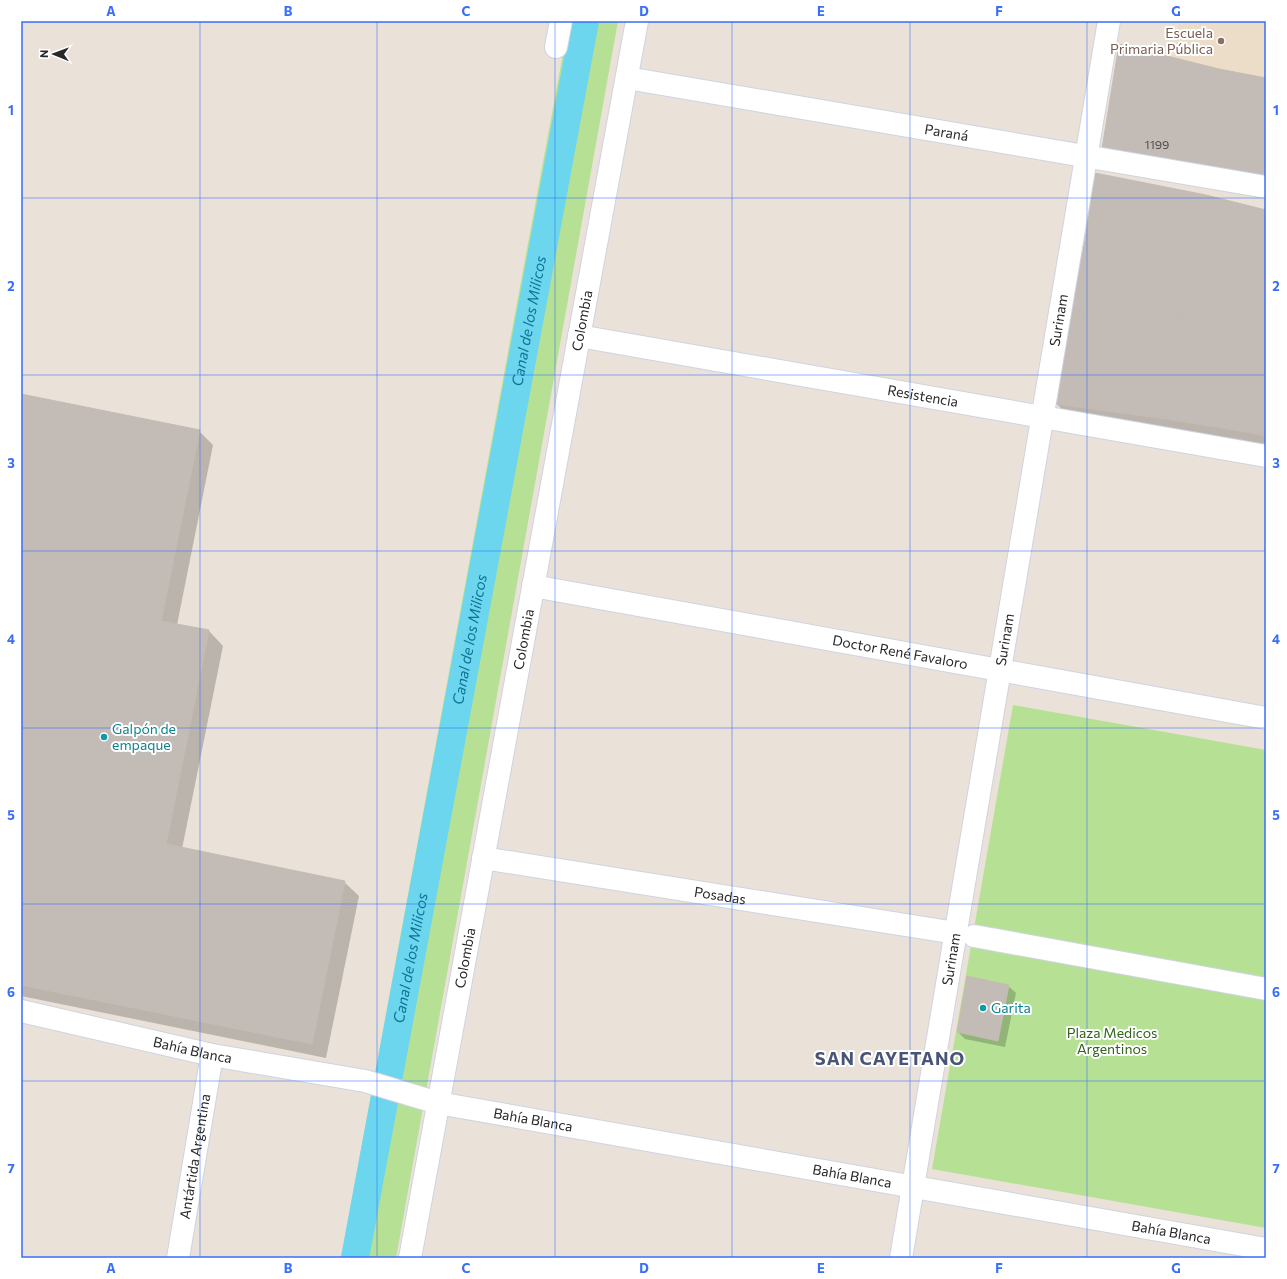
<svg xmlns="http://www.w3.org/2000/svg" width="1287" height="1279" font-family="Commissioner,sans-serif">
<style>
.education{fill:#ecddc8}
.green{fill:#b6e195}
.shadow{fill:#0003}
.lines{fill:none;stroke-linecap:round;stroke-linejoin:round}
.canal{stroke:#6bd6ed;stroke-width:28}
.building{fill:#c2bbb6;stroke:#c5bdb3}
.minor-casing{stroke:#ced4e1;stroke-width:24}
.minor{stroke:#fff;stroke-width:22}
.grid{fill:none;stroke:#386ef8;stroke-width:1;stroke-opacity:0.55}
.education-dot{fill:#8d6e63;stroke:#fff;stroke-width:1.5}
.culture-dot{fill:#0f9aa8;stroke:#fff;stroke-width:1.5}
.labels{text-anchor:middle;stroke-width:4;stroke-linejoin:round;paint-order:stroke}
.number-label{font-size:12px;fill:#4e4d4c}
.education-label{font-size:14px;fill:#785e54;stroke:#fff;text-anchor:end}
.street-label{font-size:14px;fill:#282828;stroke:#fff}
.culture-label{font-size:14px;fill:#0d838f;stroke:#fff;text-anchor:start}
.park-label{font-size:14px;fill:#2f631a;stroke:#fff}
.water-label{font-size:15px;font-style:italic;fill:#0e7395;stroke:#fff}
.district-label{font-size:18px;font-weight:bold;letter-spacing:1px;fill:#495577;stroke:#fff}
.neatline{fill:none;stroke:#386ef8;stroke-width:1.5}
.grid-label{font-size:13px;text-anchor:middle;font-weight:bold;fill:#386ef8}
</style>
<rect width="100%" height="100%" fill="#eae1d9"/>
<polygon class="education" points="1179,21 1266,21 1266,78 1172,61"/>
<g class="green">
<polygon points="569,21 618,21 396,1258 341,1258"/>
<polygon points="1013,705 1266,750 1266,1228 932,1169"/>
</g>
<g class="shadow">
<polygon points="1266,211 1266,447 1070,418 1056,403 1059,398 1070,321"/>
<polygon points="21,395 199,431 213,445 177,625 209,631 223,646 182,849 344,882 359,896 326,1058 21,996"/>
<polygon points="1008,986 1016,993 1005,1047 965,1039 958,1032"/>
</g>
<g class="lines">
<path class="canal" id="s1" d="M355 1258 585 21"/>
</g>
<g class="building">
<polygon points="1119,44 1219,69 1209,169 1102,149"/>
<polygon points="1219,69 1266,78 1266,176 1209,169"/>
<polygon points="1095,173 1206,195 1193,257 1085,240"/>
<polygon points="1206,195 1266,210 1266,322 1180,317"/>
<polygon points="1085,240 1193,257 1180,313 1069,321"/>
<polygon points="1180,313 1166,419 1055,404 1058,398 1069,321"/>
<polygon points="1180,313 1266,322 1266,361 1252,433 1166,419"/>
<polygon points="1266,361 1266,436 1252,433"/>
<polygon points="21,394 200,430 161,621 209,630 166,844 345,881 312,1044 21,985"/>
<polygon points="967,976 1009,985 998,1041 957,1032"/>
</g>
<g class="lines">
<g class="minor-casing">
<g id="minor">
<polyline points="556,47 561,21"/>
<path id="s2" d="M627 78 1266 187"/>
<path id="s3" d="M579 336 1266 456"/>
<path id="s4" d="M533 586 1266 718"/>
<path id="s5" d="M483 858 956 933"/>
<polyline points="974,936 1266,989"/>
<path id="s6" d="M21 1011 212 1055 365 1081 438 1103 1266 1249"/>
<path id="s7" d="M178 1258 212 1055"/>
<path id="s8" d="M410 1258 637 21"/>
<path id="s9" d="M901 1258 1109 21"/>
</g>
</g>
<use href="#minor" class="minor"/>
</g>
<path class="grid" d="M200 21V1258M377 21V1258M555 21V1258M732 21V1258M910 21V1258M1087 21V1258M21 198H1266M21 375H1266M21 551H1266M21 728H1266M21 904H1266M21 1081H1266"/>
<circle class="education-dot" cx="1221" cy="41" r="4"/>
<g class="culture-dot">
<circle cx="104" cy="737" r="4"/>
<circle cx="983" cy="1008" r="4"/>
</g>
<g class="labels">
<g class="number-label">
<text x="1157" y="149">1199</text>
</g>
<g class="education-label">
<text x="1213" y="38">Escuela<tspan x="1213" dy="16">Primaria Pública</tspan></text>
</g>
<g class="street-label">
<text dy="5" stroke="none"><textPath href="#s2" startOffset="324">Paraná</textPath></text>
<text dy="5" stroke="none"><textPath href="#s9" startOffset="951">Surinam</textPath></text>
<text dy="5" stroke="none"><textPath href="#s8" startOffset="953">Colombia</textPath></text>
<text dy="5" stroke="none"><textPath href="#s3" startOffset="349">Resistencia</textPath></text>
<text dy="5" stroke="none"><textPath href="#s8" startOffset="629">Colombia</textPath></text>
<text dy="5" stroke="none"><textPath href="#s9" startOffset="627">Surinam</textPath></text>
<text dy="5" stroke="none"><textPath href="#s4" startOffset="373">Doctor René Favaloro</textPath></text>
<text dy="5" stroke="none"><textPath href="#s5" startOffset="240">Posadas</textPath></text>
<text dy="5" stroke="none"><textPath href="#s8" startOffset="305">Colombia</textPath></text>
<text dy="5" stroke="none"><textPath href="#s9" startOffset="303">Surinam</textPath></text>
<text dy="5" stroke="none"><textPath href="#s6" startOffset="176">Bahía Blanca</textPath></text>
<text dy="5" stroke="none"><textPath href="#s6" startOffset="524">Bahía Blanca</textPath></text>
<text dy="5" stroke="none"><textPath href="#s7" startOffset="103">Antártida Argentina</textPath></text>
<text dy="5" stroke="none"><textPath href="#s6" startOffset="848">Bahía Blanca</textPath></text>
<text dy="5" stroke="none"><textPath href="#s6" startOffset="1172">Bahía Blanca</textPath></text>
</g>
<g class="culture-label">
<text x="112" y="734">Galpón de<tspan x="112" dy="16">empaque</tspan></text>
<text x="991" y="1013">Garita</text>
</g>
<g class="park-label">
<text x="1112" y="1038">Plaza Medicos<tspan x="1112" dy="16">Argentinos</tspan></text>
</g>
<g class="water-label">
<text dy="5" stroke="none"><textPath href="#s1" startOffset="953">Canal de los Milicos</textPath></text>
<text dy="5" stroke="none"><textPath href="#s1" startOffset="629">Canal de los Milicos</textPath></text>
<text dy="5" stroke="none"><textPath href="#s1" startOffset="305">Canal de los Milicos</textPath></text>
</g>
<g class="district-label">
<text x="890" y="1065">SAN CAYETANO</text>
</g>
</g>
<rect width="1287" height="1279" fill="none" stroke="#ffffff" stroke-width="44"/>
<g transform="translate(54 54) rotate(271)" stroke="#ffffff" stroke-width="3" paint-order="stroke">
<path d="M0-3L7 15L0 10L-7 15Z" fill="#282828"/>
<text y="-6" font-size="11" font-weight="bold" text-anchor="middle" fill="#282828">N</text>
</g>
<rect x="22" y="22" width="1243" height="1235" class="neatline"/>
<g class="grid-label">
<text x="111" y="16">A</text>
<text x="288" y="16">B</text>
<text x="466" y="16">C</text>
<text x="644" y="16">D</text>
<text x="821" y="16">E</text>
<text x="999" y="16">F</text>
<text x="1176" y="16">G</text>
<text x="11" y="115">1</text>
<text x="1276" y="115">1</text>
<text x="11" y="291">2</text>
<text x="1276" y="291">2</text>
<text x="11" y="468">3</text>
<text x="1276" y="468">3</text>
<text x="11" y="644">4</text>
<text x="1276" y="644">4</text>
<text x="11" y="820">5</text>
<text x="1276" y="820">5</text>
<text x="11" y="997">6</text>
<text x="1276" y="997">6</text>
<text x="11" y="1173">7</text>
<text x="1276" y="1173">7</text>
<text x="111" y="1273">A</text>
<text x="288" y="1273">B</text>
<text x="466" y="1273">C</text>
<text x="644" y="1273">D</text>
<text x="821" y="1273">E</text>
<text x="999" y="1273">F</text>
<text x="1176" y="1273">G</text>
</g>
</svg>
